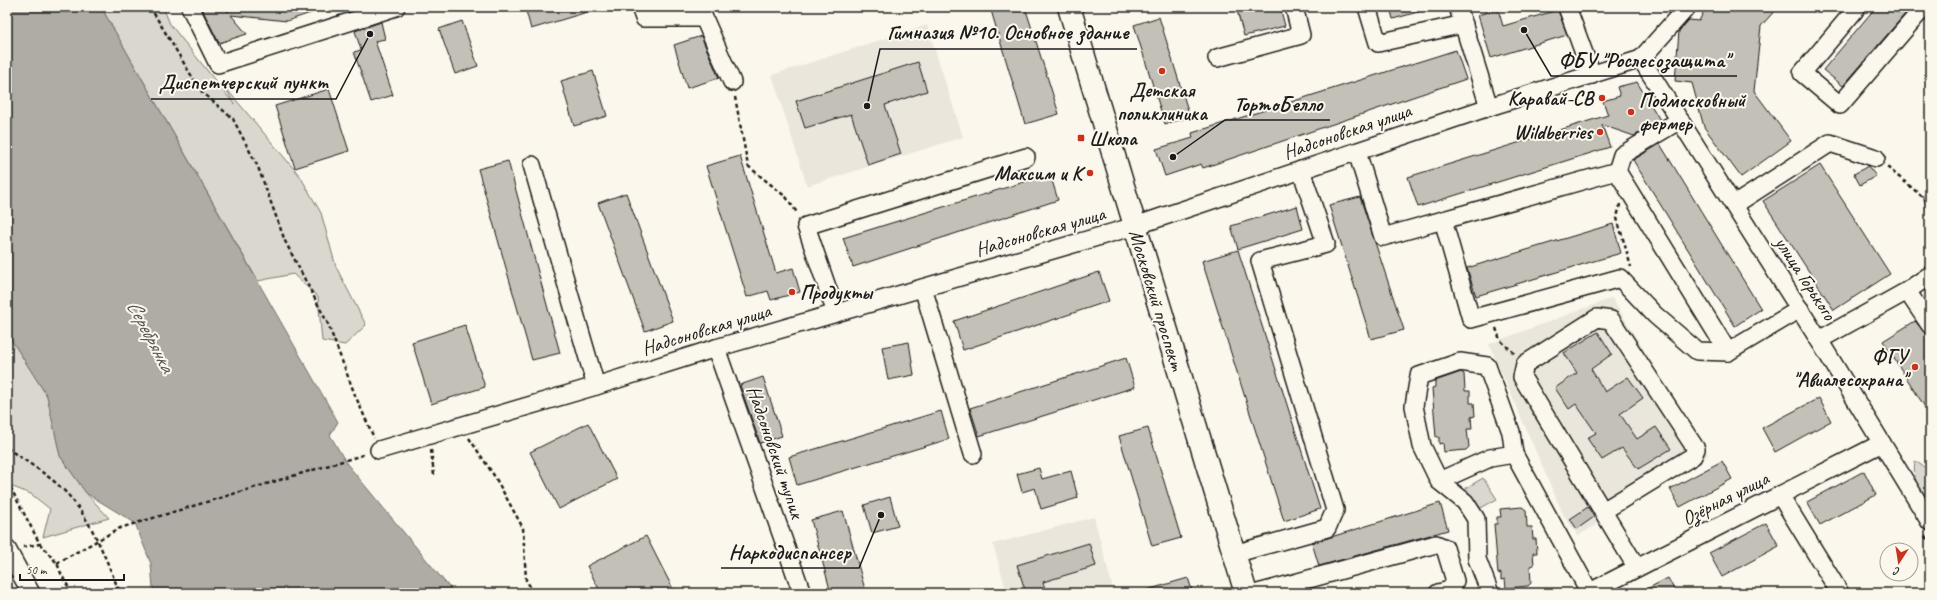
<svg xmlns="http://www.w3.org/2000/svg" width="1937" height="600" font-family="Caveat,sans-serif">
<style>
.built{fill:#eae6dc}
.green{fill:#dad7ce;stroke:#7b7a75}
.water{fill:#afaca5;stroke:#74726e}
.building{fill:#c3c0b8;stroke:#1c1c1c}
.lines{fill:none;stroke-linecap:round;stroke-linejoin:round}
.minor-casing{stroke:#1c1c1c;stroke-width:20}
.major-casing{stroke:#1c1c1c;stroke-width:25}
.path{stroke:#1c1c1c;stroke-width:2.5;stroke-dasharray:4 3;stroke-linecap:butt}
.minor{stroke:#fbf7ec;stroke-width:17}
.major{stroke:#fbf7ec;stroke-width:22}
.poi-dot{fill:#c8321e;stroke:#fbf7ec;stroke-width:1.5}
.labels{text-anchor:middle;stroke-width:4;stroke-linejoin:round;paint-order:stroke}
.poi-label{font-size:20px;font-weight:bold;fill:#1c1c1c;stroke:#fbf7ec;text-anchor:end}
.street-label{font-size:20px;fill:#1c1c1c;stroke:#fbf7ec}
.water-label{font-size:21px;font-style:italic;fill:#575653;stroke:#fbf7ec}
.leader{fill:none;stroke:#1c1c1c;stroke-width:1.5}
.callout-dot{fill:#1c1c1c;stroke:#fbf7ec;stroke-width:1.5}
.callout-label{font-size:21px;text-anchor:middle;font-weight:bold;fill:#1c1c1c;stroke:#fbf7ec;stroke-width:4;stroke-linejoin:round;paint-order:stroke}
</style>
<rect width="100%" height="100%" fill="#fbf7ec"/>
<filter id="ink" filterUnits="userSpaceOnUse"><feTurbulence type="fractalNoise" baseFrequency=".025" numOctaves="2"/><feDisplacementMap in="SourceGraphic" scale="8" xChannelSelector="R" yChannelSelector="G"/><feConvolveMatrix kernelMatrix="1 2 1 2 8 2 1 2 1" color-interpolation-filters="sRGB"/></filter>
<g filter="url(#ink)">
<g class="built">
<polygon points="927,25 963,137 807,186 772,75"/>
<polygon points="1612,298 1708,455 1578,536 1563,514 1489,344"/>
<polygon points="1094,517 1114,593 1007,593 993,544"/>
</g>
<g class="green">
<polygon points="101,7 163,7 170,24 234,104 225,87 300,176 321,213 336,267 366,325 345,345 322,341 318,297 293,274 258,281"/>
<polygon points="1930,194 1930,223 1923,196"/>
<polygon points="7,333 47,396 60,456 86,493 109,518 43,537 50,509 31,494 13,487 7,481"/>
<path d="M1915 461 1930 471V509C1920 493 1912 480 1915 461Z"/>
<polygon points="1483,478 1497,499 1479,509 1466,488"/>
</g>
<polygon class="water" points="7,7 101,7 338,422 330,435 347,464 454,593 157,593 153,588 151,564 135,523 86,493 60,456 47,396 7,333"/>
<g class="building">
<polygon points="201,7 224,7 228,12 229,7 321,7 322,9 287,21 231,15 247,34 219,43"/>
<polygon points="525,7 594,7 594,10 531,29"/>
<polygon points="990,7 1025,7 1059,114 1025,124"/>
<polygon points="1236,7 1280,7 1285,26 1244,36"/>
<polygon points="1390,7 1425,7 1425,10 1393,19"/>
<polygon points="1706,7 1778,7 1761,26 1754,91 1791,141 1741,177 1704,127 1692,83 1675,81 1679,31 1689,20 1699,21"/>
<polygon points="1876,7 1911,7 1843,86 1823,70"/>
<polygon points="1498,9 1503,26 1558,10 1567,35 1491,58 1478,15"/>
<polygon points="1159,17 1190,117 1165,124 1134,25"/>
<polygon points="462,21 478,66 455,74 439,29"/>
<polygon points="381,22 385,39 375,41 393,95 371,102 354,52 361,50 355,31"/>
<polygon points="701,36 719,78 687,88 674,45"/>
<polygon points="1456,50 1466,79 1203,168 1201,164 1165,176 1156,149 1193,138 1192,133"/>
<polygon points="918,62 927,91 885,105 901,154 868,165 851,114 805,128 796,101"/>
<polygon points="593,71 607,116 574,126 561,81"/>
<polygon points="1637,82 1660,120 1634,136 1602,125 1610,147 1418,207 1408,177 1608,115 1603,101 1620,96 1617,87"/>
<polygon points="329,89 349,151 295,168 275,106"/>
<polygon points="1660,144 1761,309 1735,326 1633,160"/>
<polygon points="740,156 776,273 793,268 800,292 771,300 768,291 747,297 706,166"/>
<polygon points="508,161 560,353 532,360 478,169"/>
<polygon points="1820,165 1890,274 1834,310 1763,201"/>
<polygon points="1868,166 1876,176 1860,185 1854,174"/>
<polygon points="1050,174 1058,200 853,267 843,238"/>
<polygon points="626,193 673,321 645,331 598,203"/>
<polygon points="1360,197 1404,330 1371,339 1329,205"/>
<polygon points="1297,206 1303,229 1238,249 1231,226"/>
<polygon points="1613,224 1621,253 1476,296 1467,268"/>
<polygon points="1238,250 1320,509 1284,521 1202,261"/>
<polygon points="1099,272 1109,301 963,350 954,321"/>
<polygon points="1915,321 1930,339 1930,415 1883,341"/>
<polygon points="465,325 485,387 431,404 412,342"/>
<polygon points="1598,332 1612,354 1591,369 1605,392 1628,377 1643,398 1620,414 1637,439 1656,427 1671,449 1638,469 1622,448 1602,460 1587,438 1596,433 1576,404 1569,409 1555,388 1577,373 1564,353"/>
<polygon points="909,342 914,375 888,380 882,347"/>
<polygon points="1126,358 1135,387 979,436 970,408"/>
<polygon points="1461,372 1464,374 1465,391 1470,391 1470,403 1474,403 1475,416 1471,417 1472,429 1467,429 1469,447 1466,450 1444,452 1443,443 1439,444 1439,437 1436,437 1432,388 1435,387 1435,381"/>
<polygon points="763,377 782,436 760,443 740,385"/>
<polygon points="1819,398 1831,421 1775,452 1762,428"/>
<polygon points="941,411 949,439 797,485 789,457"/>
<polygon points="588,423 617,479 559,509 530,452"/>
<polygon points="1148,428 1181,538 1152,546 1119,436"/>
<polygon points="1722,461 1732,479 1680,507 1670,489"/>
<polygon points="1039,468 1042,479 1071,471 1078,498 1041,509 1035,488 1022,492 1017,474"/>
<polygon points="1864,471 1876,495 1820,525 1807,502"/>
<polygon points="890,497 898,526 872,533 864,505"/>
<polygon points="1440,503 1448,530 1319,566 1312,543"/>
<polygon points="1522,507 1526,510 1527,527 1532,527 1533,539 1536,539 1537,553 1533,553 1534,565 1530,566 1531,583 1528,586 1506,588 1505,579 1501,580 1501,573 1498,574 1494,524 1497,524 1497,517 1501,517 1500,509"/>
<polygon points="1588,507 1594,517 1577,529 1570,519"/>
<polygon points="843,511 866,593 831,593 811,520"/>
<polygon points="1766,523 1779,546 1722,577 1709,553"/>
<polygon points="646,536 675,593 601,593 587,566"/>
<polygon points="1089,543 1096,566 1043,582 1046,593 1026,593 1017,565"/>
<polygon points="1188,578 1193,593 1148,593 1147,590"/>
<polygon points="1668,578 1676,593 1639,593"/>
</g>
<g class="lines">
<g class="minor-casing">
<g id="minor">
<polyline points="190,7 218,64 396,7"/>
<polyline points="640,7 644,18 704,18 732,82"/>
<polyline points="1367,7 1378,43 1464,24"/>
<polyline points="1458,7 1489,107"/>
<polyline points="1567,7 1592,75"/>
<polyline points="1851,7 1855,10 1802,73 1840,105 1924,7"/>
<polyline points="1217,58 1301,35 1294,7"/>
<polyline points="1641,59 1819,340 1930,522"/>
<polyline points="1357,152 1383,237 1617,171 1622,155 1680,120"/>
<polyline points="532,165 596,386"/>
<polyline points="1617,171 1728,352 1800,309"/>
<polyline points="1734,205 1830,143 1876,158"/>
<polyline points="1443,220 1471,319 1620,278 1655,315 1697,351 1728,352"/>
<polyline points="923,288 973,454"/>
<polyline points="1907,291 1930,325"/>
<polyline points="836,313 806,226 1026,157"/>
<polyline points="1819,340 1907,291 1930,275"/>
<polyline points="716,348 802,593"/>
<polyline points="379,450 596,386 716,348 1135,226 1489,107 1641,59 1687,7"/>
<polyline points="1439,481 1490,458 1514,454"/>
<polyline points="1780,495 1840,593"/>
<polyline points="1603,511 1693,456 1696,449 1611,320 1597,318 1525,364 1522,377 1637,568"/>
<polyline points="7,549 31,593"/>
<polyline points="1234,554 1327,528 1335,510 1260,261 1326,244 1301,170"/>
<polyline points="1258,593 1436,544 1445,548 1455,581 1450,590 1438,593"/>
<polyline points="1490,593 1477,559 1476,519 1465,502 1439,481 1422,446 1414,406 1419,376 1460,362 1487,366 1511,432 1514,454 1590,593"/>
<polyline points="1588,593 1882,443"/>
</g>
</g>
<g class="major-casing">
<polyline id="major" points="1069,7 1246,593"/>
</g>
<g class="path">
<polyline points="150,7 200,90 233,119 258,167 285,241 328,324 355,395 374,438"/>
<polyline points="735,97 748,166 786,197 798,214"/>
<polyline points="1887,167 1930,203"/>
<polyline points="1620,204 1617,218 1631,267"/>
<polyline points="1496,328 1500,340 1515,354"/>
<polyline points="469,438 495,477 523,528 526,580 534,593"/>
<path d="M7 448C28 463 53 477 70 497 94 525 106 560 120 593"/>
<polyline points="431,450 434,475"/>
<polyline points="7,481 40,544 57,563 62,576 72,593"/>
<polyline points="1925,536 1930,544"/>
<polyline points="23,547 40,544"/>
<polyline points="57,563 120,528 366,454"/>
</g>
<use href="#minor" class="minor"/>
<use href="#major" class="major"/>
</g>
</g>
<g class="poi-dot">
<circle cx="1162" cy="71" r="4"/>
<circle cx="1602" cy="98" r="4"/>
<circle cx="1631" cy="112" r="4"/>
<circle cx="1600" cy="132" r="4"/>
<rect x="1077" y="134" width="8" height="8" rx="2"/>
<circle cx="1090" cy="173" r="4"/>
<circle cx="792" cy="292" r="4"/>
<circle cx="1915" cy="367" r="4"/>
</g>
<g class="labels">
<g class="poi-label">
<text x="1162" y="97" text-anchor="middle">Детская<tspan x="1162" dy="23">поликлиника</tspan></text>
<text x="1594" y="105">Каравай-СВ</text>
<text x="1639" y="107" text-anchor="start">Подмосковный<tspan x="1639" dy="23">фермер</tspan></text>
<text x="1592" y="139">Wildberries</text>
<text x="1089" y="145" text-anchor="start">Школа</text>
<text x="1082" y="180">Максим и К</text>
<text x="800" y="299" text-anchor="start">Продукты</text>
<text x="1907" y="363">ФГУ<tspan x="1907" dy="23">"Авиалесохрана"</tspan></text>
</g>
<g class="street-label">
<text transform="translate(1347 131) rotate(-19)" y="7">Надсоновская улица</text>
<text transform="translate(1040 231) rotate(-16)" y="7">Надсоновская улица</text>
<text transform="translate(1806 278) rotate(57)" y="7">улица Горького</text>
<text transform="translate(1157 300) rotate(73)" y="7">Московский проспект</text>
<text transform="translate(706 329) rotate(-17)" y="7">Надсоновская улица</text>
<text transform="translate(776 452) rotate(71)" y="7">Надсоновский тупик</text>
<text transform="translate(1725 498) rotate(-27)" y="7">Озёрная улица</text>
</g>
<g class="water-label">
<text transform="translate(151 336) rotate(62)" y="7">Серебрянка</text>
</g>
</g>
<path class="leader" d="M867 106L880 49H1137M1524 30L1551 76H1737M370 34L336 99H151M1173 157L1225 120H1330M881 515L859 568H721"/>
<g class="callout-dot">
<circle cx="867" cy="106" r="4"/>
<circle cx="1524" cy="30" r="4"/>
<circle cx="370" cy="34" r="4"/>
<circle cx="1173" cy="157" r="4"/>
<circle cx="881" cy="515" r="4"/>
</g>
<g class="callout-label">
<text x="1008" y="39">Гимназия №10. Основное здание</text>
<text x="1644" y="67">ФБУ "Рослесозащита"</text>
<text x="243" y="89">Диспетчерский пункт</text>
<text x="1278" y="111">ТортоБелло</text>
<text x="790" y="559">Наркодиспансер</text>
</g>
<rect width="1937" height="600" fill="none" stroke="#fbf7ec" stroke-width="24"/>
<rect x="12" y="12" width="1913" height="576" fill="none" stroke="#1c1c1c" stroke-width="1.5" filter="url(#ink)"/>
<g transform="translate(1899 562) rotate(192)"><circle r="19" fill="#fbf7ec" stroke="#a29f99"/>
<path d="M0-3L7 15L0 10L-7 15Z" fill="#c8321e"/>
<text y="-6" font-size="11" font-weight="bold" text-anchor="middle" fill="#1c1c1c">С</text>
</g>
<path d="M20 574v6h104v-6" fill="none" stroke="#1c1c1c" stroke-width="2"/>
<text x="26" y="574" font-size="12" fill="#1c1c1c" stroke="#fbf7ec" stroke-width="3" paint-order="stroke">50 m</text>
</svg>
